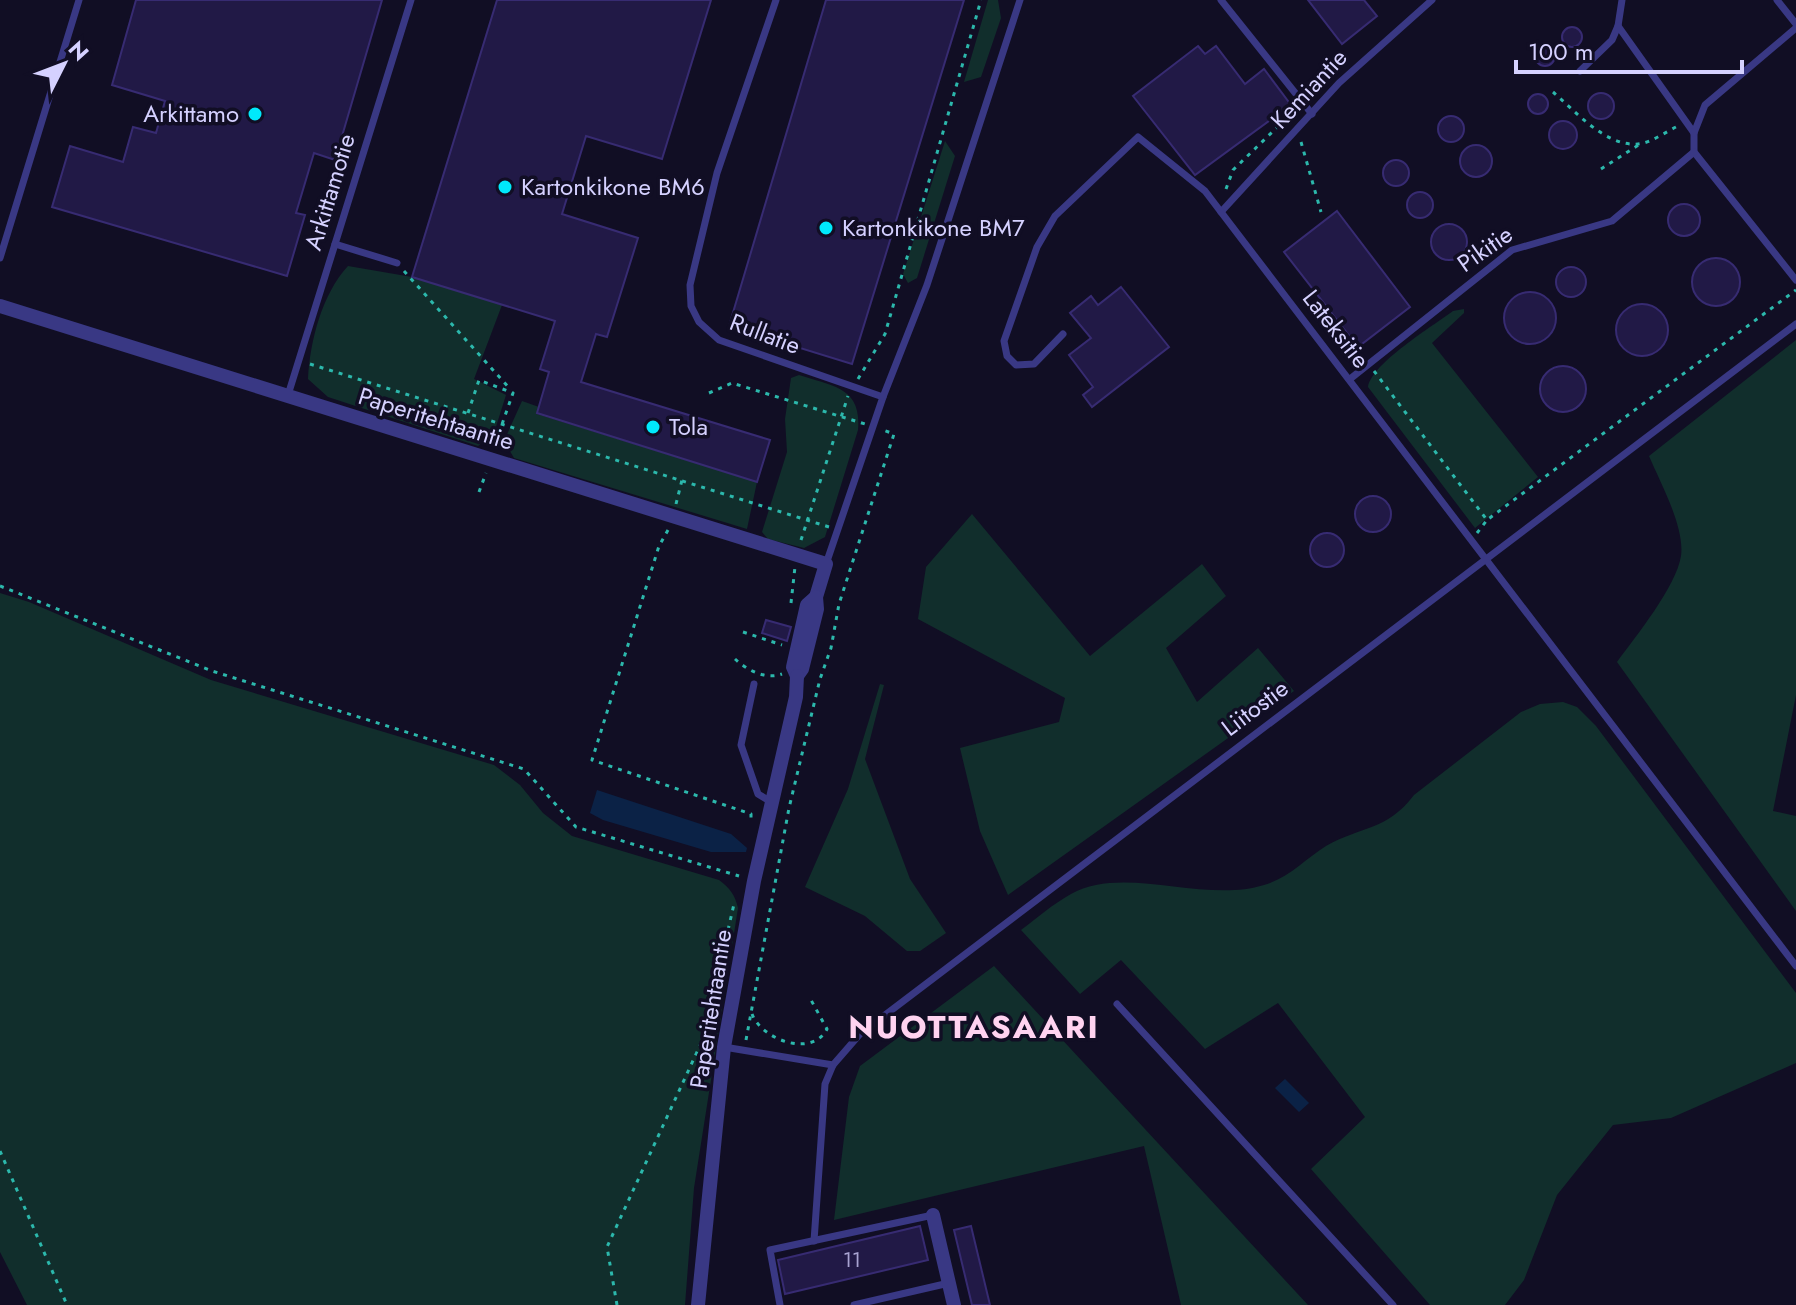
<svg xmlns="http://www.w3.org/2000/svg" width="1796" height="1305" font-family="Jost,sans-serif">
<style>
.green{fill:#112e2c}
.water{fill:#0b2246}
.building{fill:#211946;stroke:#372b72;stroke-width:2}
.lines{fill:none;stroke-linecap:round;stroke-linejoin:round}
.path{stroke:#2cb8ac;stroke-width:3;stroke-dasharray:4 6;stroke-linecap:butt}
.lane{stroke:#393884;stroke-width:7}
.street{stroke:#393884;stroke-width:14}
.poi-dot{fill:#00e9fc;stroke:#110e24;stroke-width:3}
.labels{text-anchor:middle;stroke-width:7;stroke-linejoin:round;paint-order:stroke}
.number-label{font-size:20px;fill:#a8a3d1}
.street-label{font-size:24px;fill:#d5d1ff;stroke:#110e24}
.poi-label{font-size:24px;fill:#d5d1ff;stroke:#110e24;text-anchor:start}
.district-label{font-size:32px;font-weight:bold;letter-spacing:2px;fill:#ffd3f0;stroke:#110e24}
</style>
<rect width="100%" height="100%" fill="#110e24"/>
<g class="green">
<polygon points="988,0 998,0 1001,18 981,77 964,82"/>
<polygon points="945,141 955,156 917,278 908,283 903,274"/>
<path d="M348 266 412 277 502 305 474 379 506 395 494 433 478 446 328 397 308 379C310 341 322 294 348 266Z"/>
<path d="M1464 309V313L1432 343 1538 477 1475 528 1368 387C1372 363 1433 326 1453 311Z"/>
<path d="M1796 340V695L1773 811 1796 816V911L1617 662C1636 636 1676 587 1681 556 1685 527 1660 482 1649 456Z"/>
<path d="M799 375C832 386 862 387 858 430L825 537 804 548 768 539 762 532 787 452 785 419 791 378Z"/>
<polygon points="522,401 539,407 537,414 757,482 747,529 514,458 504,441"/>
<polygon points="972,514 1090,656 1202,564 1226,596 1166,648 1197,702 1258,648 1294,691 1008,895 980,831 960,748 1059,722 1065,698 918,619 926,567"/>
<path d="M0 593 29 602 211 680 494 765 520 785 543 813 572 836 719 880C730 888 735 895 738 908L694 1188 685 1305H27L0 1252Z"/>
<polygon points="880,684 884,685 865,759 910,879 946,933 920,951 907,951 865,916 805,887 848,789"/>
<path d="M1563 702 1577 707 1596 726 1796 993V1063L1671 1118 1613 1125 1557 1195 1524 1280 1505 1305H1430L1311 1169 1365 1117 1278 1003 1205 1049 1121 960 1080 994 1021 930C1037 918 1053 904 1071 894 1124 864 1204 904 1264 885 1289 878 1305 859 1326 846 1361 826 1387 831 1414 795L1521 712 1540 704Z"/>
<polygon points="994,966 1308,1305 1181,1305 1144,1146 834,1220 849,1097 860,1066"/>
</g>
<g class="water">
<polygon points="597,790 731,834 747,848 746,852 711,852 603,820 590,813"/>
<polygon points="1285,1079 1309,1103 1299,1112 1275,1088"/>
</g>
<g class="building">
<polygon points="136,0 382,0 335,160 314,153 296,213 305,215 287,276 52,207 70,146 123,162 133,127 156,133 165,101 112,85"/>
<polygon points="497,0 711,0 662,159 586,136 562,214 638,238 607,337 596,334 581,382 770,440 757,482 537,413 549,372 540,369 555,321 412,277"/>
<polygon points="826,0 964,0 852,364 729,326"/>
<polygon points="1308,0 1364,0 1377,16 1342,44"/>
<circle cx="1572" cy="37" r="10"/>
<polygon points="1198,46 1205,54 1216,46 1245,84 1264,69 1291,105 1195,175 1133,96"/>
<circle cx="1545" cy="56" r="10"/>
<circle cx="1601" cy="106" r="13"/>
<circle cx="1538" cy="104" r="10"/>
<circle cx="1451" cy="129" r="13"/>
<circle cx="1563" cy="135" r="14"/>
<circle cx="1476" cy="161" r="16"/>
<circle cx="1396" cy="173" r="13"/>
<circle cx="1420" cy="205" r="13"/>
<circle cx="1684" cy="220" r="16"/>
<polygon points="1337,211 1410,307 1358,347 1284,252"/>
<circle cx="1449" cy="242" r="18"/>
<circle cx="1716" cy="282" r="24"/>
<circle cx="1571" cy="282" r="15"/>
<polygon points="1121,287 1169,347 1092,407 1083,395 1093,387 1069,355 1091,338 1070,313 1091,296 1098,305"/>
<circle cx="1530" cy="318" r="26"/>
<circle cx="1642" cy="330" r="26"/>
<circle cx="1563" cy="389" r="23"/>
<circle cx="1373" cy="514" r="18"/>
<circle cx="1327" cy="550" r="17"/>
<polygon points="766,620 791,627 787,641 762,633"/>
<polygon points="920,1226 928,1260 785,1294 778,1260"/>
<polygon points="971,1226 990,1305 972,1305 954,1230"/>
</g>
<g class="lines">
<g class="path">
<path d="M1553 92C1575 111 1606 147 1638 144 1651 143 1667 131 1678 126"/>
<polyline points="1301,142 1321,212"/>
<polyline points="1601,169 1640,144"/>
<polyline points="1226,189 1233,170 1296,109"/>
<polyline points="404,271 511,390"/>
<polyline points="310,364 829,527"/>
<polyline points="1374,371 1487,520 1796,290"/>
<polyline points="858,379 885,334 981,0"/>
<polyline points="709,393 732,383 865,424"/>
<polyline points="468,413 479,380 513,393 494,447"/>
<polyline points="479,492 486,473"/>
<polyline points="676,504 682,480"/>
<polyline points="668,530 659,546 592,760 751,814 751,823"/>
<polyline points="1477,533 1487,520"/>
<polyline points="801,540 848,396"/>
<polyline points="0,586 212,671 524,769 576,827 739,876"/>
<polyline points="791,603 795,567"/>
<polyline points="743,632 782,645"/>
<path d="M735 659C747 670 765 680 782 674"/>
<path d="M752 1014C762 1040 812 1058 827 1029L811 1000"/>
<polyline points="746,1040 789,808 820,679 831,648 839,604 894,434 883,430"/>
<polyline points="0,1151 67,1305"/>
<polyline points="617,1305 607,1247 703,1039 734,904"/>
</g>
<g class="lane">
<polyline points="776,0 717,173 690,285 691,306 699,322 719,340 883,397 826,564"/>
<polyline points="1221,0 1312,114"/>
<polyline points="1622,0 1618,26 1694,133 1694,152 1796,280"/>
<polyline points="1777,0 1796,24"/>
<polyline points="1580,71 1612,40 1618,26"/>
<polyline points="1694,133 1705,105 1796,28"/>
<polyline points="1221,212 1339,83 1432,0"/>
<polyline points="335,244 397,263"/>
<polyline points="0,258 79,0"/>
<polyline points="1063,334 1034,364 1016,365 1007,356 1004,341 1037,247 1055,216 1138,137 1205,191 1796,966"/>
<polyline points="1350,379 1512,250 1612,221 1694,152"/>
<polyline points="288,395 411,0"/>
<polyline points="883,397 927,285 1020,0"/>
<polyline points="754,684 741,745 758,794 771,802"/>
<polyline points="1117,1004 1393,1305"/>
<polyline points="724,1047 833,1065"/>
<polyline points="814,1241 825,1084 833,1065 860,1034 1796,324"/>
<polyline points="780,1305 770,1250 933,1215"/>
<polyline points="854,1305 949,1283"/>
</g>
<g class="street">
<polyline points="0,306 826,564 816,597"/>
<polygon points="816,597 817,609 802,669 797,676 793,667 807,605"/>
<polyline points="933,1215 954,1305"/>
<polyline points="698,1305 724,1047 754,881 796,697 797,676"/>
</g>
</g>
<g class="poi-dot">
<circle cx="255" cy="114" r="8"/>
<circle cx="505" cy="187" r="8"/>
<circle cx="826" cy="228" r="8"/>
<circle cx="653" cy="427" r="8"/>
</g>
<g class="labels">
<g class="number-label">
<text x="852" y="1267">11</text>
</g>
<g class="street-label">
<text transform="translate(1309 89) rotate(-47)" y="8">Kemiantie</text>
<text transform="translate(330 192) rotate(-73)" y="8">Arkittamotie</text>
<text transform="translate(1485 249) rotate(-35)" y="8">Pikitie</text>
<text transform="translate(1336 329) rotate(52)" y="8">Lateksitie</text>
<text transform="translate(765 334) rotate(21)" y="8">Rullatie</text>
<text transform="translate(436 419) rotate(17)" y="8">Paperitehtaantie</text>
<text transform="translate(1255 708) rotate(-37)" y="8">Liitostie</text>
<text transform="translate(711 1009) rotate(-81)" y="8">Paperitehtaantie</text>
</g>
<g class="poi-label">
<text x="239" y="122" text-anchor="end">Arkittamo</text>
<text x="521" y="195">Kartonkikone BM6</text>
<text x="842" y="236">Kartonkikone BM7</text>
<text x="669" y="435">Tola</text>
</g>
<g class="district-label">
<text x="974" y="1038">NUOTTASAARI</text>
</g>
</g>
<g transform="translate(64 64) rotate(48)" stroke="#110e24" stroke-width="6" paint-order="stroke">
<path d="M0-6L14 30L0 20L-14 30Z" fill="#d5d1ff"/>
<text y="-12" font-size="22" font-weight="bold" text-anchor="middle" fill="#d5d1ff">N</text>
</g>
<path d="M1516 60v12h226v-12" fill="none" stroke="#d5d1ff" stroke-width="4"/>
<text x="1528" y="60" font-size="24" fill="#d5d1ff" stroke="#110e24" stroke-width="6" paint-order="stroke">100 m</text>
</svg>
